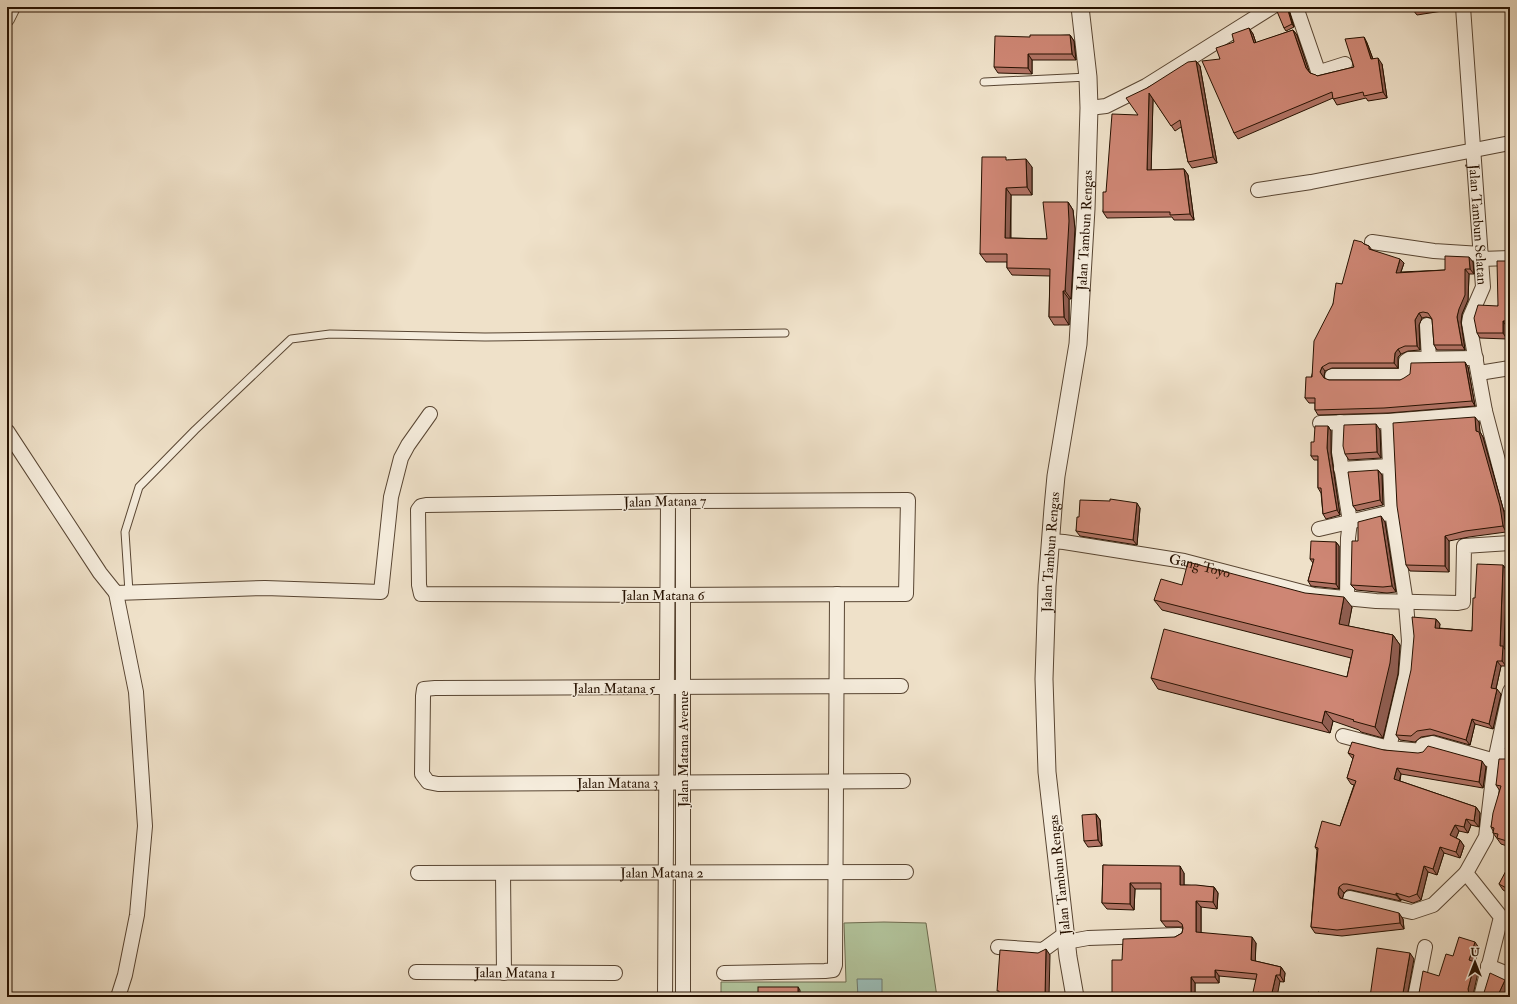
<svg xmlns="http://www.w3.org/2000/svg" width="1517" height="1004" font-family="'IM FELL Double Pica',serif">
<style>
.green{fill:#b2c49c;stroke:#6c6a4e}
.water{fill:#9abdb8;stroke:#6c786e}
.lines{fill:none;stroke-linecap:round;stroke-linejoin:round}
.service-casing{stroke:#584532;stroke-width:9}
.minor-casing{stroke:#584532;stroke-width:16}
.tertiary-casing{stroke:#584532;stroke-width:19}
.service{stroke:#f5ecdc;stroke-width:7}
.minor{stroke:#f5ecdc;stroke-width:14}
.tertiary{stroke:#f5ecdc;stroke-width:17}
.wall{fill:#b17364;stroke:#261100}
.shaded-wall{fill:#905e51;stroke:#261100}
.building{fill:#ce8674;stroke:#261100}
.labels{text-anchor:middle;stroke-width:3;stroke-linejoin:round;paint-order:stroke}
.street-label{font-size:14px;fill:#261100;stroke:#f5ecdc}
</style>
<rect width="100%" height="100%" fill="#efe1c9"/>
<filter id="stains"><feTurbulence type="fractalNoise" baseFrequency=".005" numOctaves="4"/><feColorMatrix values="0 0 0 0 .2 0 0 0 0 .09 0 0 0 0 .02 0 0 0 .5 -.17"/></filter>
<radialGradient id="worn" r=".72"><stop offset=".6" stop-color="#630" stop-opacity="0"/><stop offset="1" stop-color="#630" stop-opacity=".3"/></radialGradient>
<polygon class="green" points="884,922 926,923 937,997 721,997 721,982 846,982 844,923"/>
<polygon class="water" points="857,979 882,979 882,997 858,997"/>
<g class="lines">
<g class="service-casing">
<g id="service">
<polyline points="984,82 1088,77"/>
<polyline points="129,592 125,532 139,487 195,430 291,339 330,334 485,337 785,333"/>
</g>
</g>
<g class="minor-casing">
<g id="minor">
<polyline points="1296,7 1318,71 1320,72 1345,64"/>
<path id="s1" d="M1463 7 1483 287 1470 317 1469 323 1485 411 1510 506"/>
<polyline points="7,19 13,7"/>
<polyline points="1089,108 1106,106 1146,86 1272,7"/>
<polyline points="1258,190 1311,182 1510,143"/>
<polyline points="1372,242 1434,251 1481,254"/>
<polyline points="1481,259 1510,258"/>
<polyline points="1427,325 1429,359"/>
<polyline points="1479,373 1510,368"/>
<polyline points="1332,376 1403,376 1406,374 1406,361 1409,359 1476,358"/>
<polyline points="1388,421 1477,414 1485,411"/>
<polyline points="1340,422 1339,452 1350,522 1348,538 1347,598"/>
<polyline points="1320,423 1388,421 1392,512 1406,603 1409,641 1406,675 1389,748 1343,736"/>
<polyline points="7,431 100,573 116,593 265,588 381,592 391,497 401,458 408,445 430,414"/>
<polyline points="1341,469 1390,466"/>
<polygon points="908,500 906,594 667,595 421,594 419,585 418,510 421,506 426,505 683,501"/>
<polyline points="683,501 683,997"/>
<polyline points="1319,529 1392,512"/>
<path id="s2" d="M1051 541 1064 542 1184 561 1314 595 1376 601 1458 603 1463 602 1464 546 1510 543"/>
<polyline points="116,593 136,692 145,826 137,915 125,975 118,997"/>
<path id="s3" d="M901 686 435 688 424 689 423 696 422 774 428 782 438 784 903 781"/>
<polyline points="1389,748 1423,751 1423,745 1432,743 1495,761"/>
<polyline points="1497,755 1510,757"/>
<path id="s4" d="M418 873 906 872"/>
<polyline points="503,873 504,973"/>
<polyline points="1350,898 1412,912 1433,905 1466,873"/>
<polyline points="1066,942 1088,938 1179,935"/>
<polyline points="998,947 1043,950 1065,934"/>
<polyline points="1488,966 1510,975"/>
<path id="s5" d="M416 972 615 973"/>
<polyline points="724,973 825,971 833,970 835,965 837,594"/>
<polyline points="665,997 668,501"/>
<polyline points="1415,997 1425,947"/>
<polyline points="1481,997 1501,917 1466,873 1486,837 1495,761 1510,691"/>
</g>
</g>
<g class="tertiary-casing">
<g id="tertiary">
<path id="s6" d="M1075 997 1068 957 1047 772 1044 679 1047 586 1053 508 1056 476 1078 344 1086 209 1089 108 1088 77 1080 7"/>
</g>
</g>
<use href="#service" class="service"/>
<use href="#minor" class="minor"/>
<use href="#tertiary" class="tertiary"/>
</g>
<g class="wall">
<polygon points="1288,7 1294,27 1286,31 1284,28"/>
<polygon points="1367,7 1399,7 1369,10"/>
<polygon points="1413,7 1454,7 1455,9 1417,15 1413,10"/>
<polygon points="1249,28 1253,34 1256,43 1293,30 1297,35 1309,72 1310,73 1317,76 1354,67 1364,37 1367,43 1373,59 1382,64 1387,98 1368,101 1366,98 1337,105 1333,98 1238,139 1234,133 1220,59 1234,42"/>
<polygon points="1070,35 1074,41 1076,60 1032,60 1032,74 998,73 994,67 1030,37"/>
<polygon points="1196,61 1200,66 1217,163 1192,168 1188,162 1181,127 1175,131 1153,99 1151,170 1184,169 1188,175 1194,220 1174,220 1172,217 1107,218 1103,212 1106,192 1138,115 1147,88"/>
<polygon points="1008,160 1032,167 1032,195 1011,195 1011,238 1047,239 1068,202 1073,210 1075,229 1071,299 1069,299 1069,325 1054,325 1049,317 1050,276 1012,275 1007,268 1007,262 986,262 980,254"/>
<polygon points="1364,244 1369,246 1372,250 1404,263 1401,272 1445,270 1473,262 1474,274 1469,274 1468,300 1462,314 1461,322 1465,350 1437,350 1434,345 1432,319 1431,318 1426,317 1422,318 1419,325 1420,350 1408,351 1401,354 1398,357 1398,368 1332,368 1325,371 1324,376 1325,379 1329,380 1400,380 1468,367 1475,406 1388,413 1318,415 1315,410 1315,403 1309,403 1305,398 1333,304 1342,284"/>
<polygon points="1510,260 1510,327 1507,327 1507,339 1480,338 1477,333 1498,306 1507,261"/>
<polygon points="1479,422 1480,432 1483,437 1504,512 1506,532 1469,537 1449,541 1449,572 1410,571 1406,565"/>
<polygon points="1328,426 1331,431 1331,453 1340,515 1326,519 1323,514 1321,493 1318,488 1318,460 1314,460 1311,456 1314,442"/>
<polygon points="1380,430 1381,458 1349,460 1345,454"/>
<polygon points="1378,470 1382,475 1383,505 1357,511 1353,506"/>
<polygon points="1140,508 1137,545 1080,536 1076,531 1079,517"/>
<polygon points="1385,522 1396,592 1387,593 1356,590 1351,585 1358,541"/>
<polygon points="1336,542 1339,546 1339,589 1311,586 1308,581 1313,563 1310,559"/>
<polygon points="1503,565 1507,571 1504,648 1507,652 1506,666 1501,666 1496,689 1501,694 1493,729 1475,724 1470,745 1434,735 1421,737 1415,742 1400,740 1396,735 1436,619 1440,624 1439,628 1472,631 1475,598"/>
<polygon points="1182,585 1352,607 1348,626 1393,635 1400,645 1398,674 1383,738 1361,732 1359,730 1333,721 1330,733 1158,689 1151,678 1347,677 1351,658 1162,610 1154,600"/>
<polygon points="1384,750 1486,767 1483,788 1401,774 1400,781 1476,807 1480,813 1479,827 1471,825 1468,833 1459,831 1456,838 1460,840 1464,846 1460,858 1444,853 1437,875 1428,872 1421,900 1413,903 1400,899 1401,901 1351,890 1347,890 1344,893 1342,899 1403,919 1404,929 1342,936 1315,933 1311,927 1317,850 1315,847 1340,826 1354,785 1351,784 1347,778 1353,759 1348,753"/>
<polygon points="1510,758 1510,847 1501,844 1493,833 1493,831 1491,827 1500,791 1496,785 1509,759"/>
<polygon points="1096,814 1100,820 1102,846 1088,847 1084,841"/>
<polygon points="1103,865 1184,873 1184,885 1214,887 1218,893 1217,909 1201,907 1201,933 1256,943 1255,961 1281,967 1285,973 1284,982 1219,976 1219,983 1195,983 1195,997 1112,997 1122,960 1175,937 1182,933 1183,928 1183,927 1166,927 1161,921 1161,889 1135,889 1134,910 1107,909 1102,903"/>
<polygon points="1510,866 1510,894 1503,890 1499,884"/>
</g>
<g class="shaded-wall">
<polygon points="1287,7 1288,7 1294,27 1292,24"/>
<polygon points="1249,28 1253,34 1258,49 1254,43"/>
<polygon points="1293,30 1297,35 1310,74 1306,68"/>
<polygon points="1070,35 1074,41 1076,60 1072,54"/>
<polygon points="1364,37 1367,43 1375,65 1371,59"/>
<polygon points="1028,54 1032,60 1032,74 1028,68"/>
<polygon points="1378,58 1382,64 1387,98 1383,92"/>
<polygon points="1196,61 1200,66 1217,163 1213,157"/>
<polygon points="1149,93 1153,99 1151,176 1147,170"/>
<polygon points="1026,159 1032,167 1032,195 1027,187"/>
<polygon points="1184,169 1188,175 1194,220 1190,214"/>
<polygon points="1006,188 1011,195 1010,246 1005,238"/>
<polygon points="1068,202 1073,210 1075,229 1071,299 1065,291"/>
<polygon points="1469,257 1473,262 1474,274 1470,269"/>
<polygon points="1400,259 1404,263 1399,277 1396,273"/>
<polygon points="1465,269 1469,274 1468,300 1462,314 1461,322 1465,350 1462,345 1457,317"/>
<polygon points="1063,291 1069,299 1069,325 1064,317"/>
<polygon points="1419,313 1422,318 1419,325 1420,350 1417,346 1415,320"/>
<polygon points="1503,321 1507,327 1507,339 1503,333"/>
<polygon points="1398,349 1401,354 1398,357 1398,368 1394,363 1395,353"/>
<polygon points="1465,362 1468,367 1475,406 1472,401"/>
<polygon points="1322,367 1325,371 1324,376 1327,383 1320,372"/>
<polygon points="1475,417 1479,422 1480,432 1483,437 1504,512 1506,532 1503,526 1476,431"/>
<polygon points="1376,424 1380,430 1381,458 1377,452"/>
<polygon points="1328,426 1331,431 1331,453 1340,515 1337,510 1327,448"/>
<polygon points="1378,470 1382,475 1383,505 1380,500"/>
<polygon points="1137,503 1140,508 1137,545 1133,540"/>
<polygon points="1381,516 1385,522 1396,592 1392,586"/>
<polygon points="1445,536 1449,541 1449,572 1445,566"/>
<polygon points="1336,542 1339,546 1339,589 1336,584"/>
<polygon points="1503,565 1507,571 1504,648 1507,652 1506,666 1502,661 1500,646"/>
<polygon points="1344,597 1352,607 1347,634 1339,624"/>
<polygon points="1436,619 1440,624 1439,633 1435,628"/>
<polygon points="1393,635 1400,645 1398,674 1383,738 1375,727"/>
<polygon points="1497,661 1501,666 1495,693 1491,688"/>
<polygon points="1497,689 1501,694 1493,729 1489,724"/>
<polygon points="1325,711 1333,721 1330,733 1322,723"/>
<polygon points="1472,719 1475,724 1470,745 1466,740"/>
<polygon points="1482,761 1486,767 1483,788 1479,782"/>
<polygon points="1397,768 1401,774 1398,785 1394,779"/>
<polygon points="1476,807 1480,813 1479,827 1474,821"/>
<polygon points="1096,814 1100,820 1102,846 1098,840"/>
<polygon points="1466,819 1471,825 1468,833 1464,827"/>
<polygon points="1455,825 1459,831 1455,841 1450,835"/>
<polygon points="1460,840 1464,846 1460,858 1456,852"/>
<polygon points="1440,847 1444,853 1437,875 1433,869"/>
<polygon points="1180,866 1184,873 1184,891 1180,885"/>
<polygon points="1424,866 1428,872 1421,900 1417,894"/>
<polygon points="1130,883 1135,889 1134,910 1130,904"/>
<polygon points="1214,887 1218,893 1217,909 1213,902"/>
<polygon points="1339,887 1344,893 1342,900 1338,894"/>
<polygon points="1396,893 1400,899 1401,901 1396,895"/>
<polygon points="1196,901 1201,907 1201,939 1196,932"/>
<polygon points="1399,913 1403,919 1404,929 1400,923"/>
<polygon points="1252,937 1256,943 1255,967 1251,960"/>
<polygon points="1475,942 1479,948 1474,967 1469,960"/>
<polygon points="1046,949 1050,955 1049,997 1045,997"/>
<polygon points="1410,953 1414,959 1407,997 1405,997 1403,993"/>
<polygon points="1475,962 1479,968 1473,995 1473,997 1471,997 1469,994 1468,989"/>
<polygon points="1281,967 1285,973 1284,982 1280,975"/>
<polygon points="1215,970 1219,976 1219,983 1215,977"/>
<polygon points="1276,975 1280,981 1277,997 1271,997"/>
<polygon points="1191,977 1195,983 1195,997 1191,997"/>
<polygon points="1505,980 1509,986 1504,997 1499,997 1498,995"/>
<polygon points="798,987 800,990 800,997 798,997"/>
</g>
<g class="building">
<polygon points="1278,7 1287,7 1292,24 1284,28 1276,9"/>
<polygon points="1413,7 1430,7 1413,10"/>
<polygon points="1249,28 1254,43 1293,30 1306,68 1310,73 1316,75 1317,76 1354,67 1345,39 1364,37 1371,59 1378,58 1383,92 1364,96 1363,92 1333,99 1332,92 1234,133 1202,61 1220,59 1216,48 1234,42 1232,34 1235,33"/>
<polygon points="1030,35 1070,35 1072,54 1028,54 1028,68 994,67 995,36 1030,37"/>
<polygon points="1196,61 1213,157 1188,162 1180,120 1171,126 1149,93 1147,170 1184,169 1190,214 1170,215 1170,212 1103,212 1103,192 1106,192 1112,114 1138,115 1126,98 1147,88 1188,62"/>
<polygon points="982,157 1006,157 1006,160 1026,159 1027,187 1006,188 1005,238 1047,239 1043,202 1068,202 1069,221 1065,291 1063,291 1064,317 1049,317 1050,269 1007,268 1007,254 980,254"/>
<polygon points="1354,240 1362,242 1364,244 1369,246 1369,249 1400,259 1396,273 1445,270 1445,256 1469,257 1470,269 1465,269 1465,295 1459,309 1457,317 1462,345 1434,345 1432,319 1428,313 1423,312 1419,313 1415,320 1417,346 1405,346 1398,349 1395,353 1394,363 1329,363 1322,367 1320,372 1324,378 1329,380 1400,380 1404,378 1410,374 1411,363 1465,362 1472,401 1384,408 1315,410 1315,398 1305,398 1306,377 1312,377 1314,341 1333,304 1336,283 1342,284"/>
<polygon points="1510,260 1510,321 1503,321 1503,333 1477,333 1474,318 1478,305 1498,306 1497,261 1507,261"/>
<polygon points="1475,417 1476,431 1479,432 1500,506 1503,526 1465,531 1445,536 1445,566 1406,565 1397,506 1393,423"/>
<polygon points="1376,424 1377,452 1345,454 1343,446 1344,425"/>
<polygon points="1315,426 1328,426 1327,448 1337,510 1323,514 1321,488 1318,488 1318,456 1311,456 1311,442 1314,442"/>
<polygon points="1378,470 1380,500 1353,506 1348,472"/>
<polygon points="1110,499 1137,503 1133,540 1076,531 1077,517 1079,517 1080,500 1110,501"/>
<polygon points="1381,516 1392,586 1383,587 1351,585 1352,541 1358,541 1358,522"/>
<polygon points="1311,541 1336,542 1336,584 1308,581 1314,559 1310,559"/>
<polygon points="1188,562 1305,593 1344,597 1339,624 1393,635 1390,663 1375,727 1353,721 1354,720 1325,711 1322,723 1151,678 1164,629 1347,677 1353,650 1154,600 1161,579 1182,585"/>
<polygon points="1477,564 1503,565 1500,646 1503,646 1502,661 1497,661 1491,688 1497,689 1489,724 1472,719 1466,740 1430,729 1417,731 1411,736 1396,735 1411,670 1414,636 1412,617 1436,619 1435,628 1472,631 1473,598 1475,598"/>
<polygon points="1352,742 1384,750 1418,753 1423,752 1428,746 1482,761 1479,782 1397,768 1394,779 1476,807 1474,821 1466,819 1464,827 1455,825 1450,835 1460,840 1456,852 1440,847 1433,869 1424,866 1417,894 1409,897 1396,893 1396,895 1347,884 1343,884 1339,887 1338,894 1340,898 1399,913 1400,923 1337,930 1311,927 1318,848 1315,847 1322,821 1340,826 1356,781 1347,778 1354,755 1348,753"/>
<polygon points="1510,758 1510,842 1497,838 1498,834 1493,833 1494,828 1491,827 1493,813 1501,786 1496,785 1499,759 1509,759"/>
<polygon points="1096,814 1098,840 1084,841 1082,815"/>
<polygon points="1103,865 1180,866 1180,885 1196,885 1214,887 1213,902 1196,901 1196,932 1252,937 1251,960 1281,967 1280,975 1276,975 1271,997 1252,997 1257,974 1215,970 1215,977 1191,977 1191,997 1112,997 1112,960 1122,960 1123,939 1175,937 1182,933 1183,928 1182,924 1178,921 1161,921 1161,883 1130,883 1130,904 1102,903"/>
<polygon points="1509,865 1510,866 1510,890 1499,884"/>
<polygon points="1459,937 1475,942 1469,960 1475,962 1468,989 1469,994 1471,997 1415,997 1419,993 1423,971 1439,976 1446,954 1453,956"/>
<polygon points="1510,942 1510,950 1507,949"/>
<polygon points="1377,948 1410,953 1403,993 1405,997 1370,997"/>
<polygon points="1046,949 1045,997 999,997 999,991 997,991 1000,950 1038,953"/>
<polygon points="1490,973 1505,980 1498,995 1503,996 1503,997 1482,997 1483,996"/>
<rect x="758" y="987" width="40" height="10"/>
<polygon points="1318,992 1332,997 1316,997"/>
</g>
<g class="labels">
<g class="street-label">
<text dy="5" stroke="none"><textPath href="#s1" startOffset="218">Jalan Tambun Selatan</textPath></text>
<text dy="5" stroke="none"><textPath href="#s6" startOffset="771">Jalan Tambun Rengas</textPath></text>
<text transform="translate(665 501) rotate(-1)" y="5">Jalan Matana 7</text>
<text dy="5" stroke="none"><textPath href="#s6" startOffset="447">Jalan Tambun Rengas</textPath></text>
<text dy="5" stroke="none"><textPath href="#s2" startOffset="151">Gang Toyo</textPath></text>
<text x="663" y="600">Jalan Matana 6</text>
<text x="614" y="693">Jalan Matana 5</text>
<text transform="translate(683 749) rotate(-90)" y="5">Jalan Matana Avenue</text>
<text dy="5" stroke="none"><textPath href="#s3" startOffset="762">Jalan Matana 3</textPath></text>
<text dy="5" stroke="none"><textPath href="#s4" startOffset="244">Jalan Matana 2</textPath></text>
<text transform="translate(1059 875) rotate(-96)" y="5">Jalan Tambun Rengas</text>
<text dy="5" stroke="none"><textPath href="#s5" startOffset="99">Jalan Matana 1</textPath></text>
</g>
</g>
<rect width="1517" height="1004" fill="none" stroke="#efe1c9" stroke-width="24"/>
<rect x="8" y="8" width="1501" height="988" fill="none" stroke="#261100" stroke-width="2"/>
<rect x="12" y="12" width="1493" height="980" fill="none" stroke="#261100"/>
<g transform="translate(1475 962)" stroke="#f5ecdc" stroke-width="3" paint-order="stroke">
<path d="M0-3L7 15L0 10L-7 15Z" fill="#261100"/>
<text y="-6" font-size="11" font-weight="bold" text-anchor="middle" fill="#261100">U</text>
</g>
<rect width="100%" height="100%" filter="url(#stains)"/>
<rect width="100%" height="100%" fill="url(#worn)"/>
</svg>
